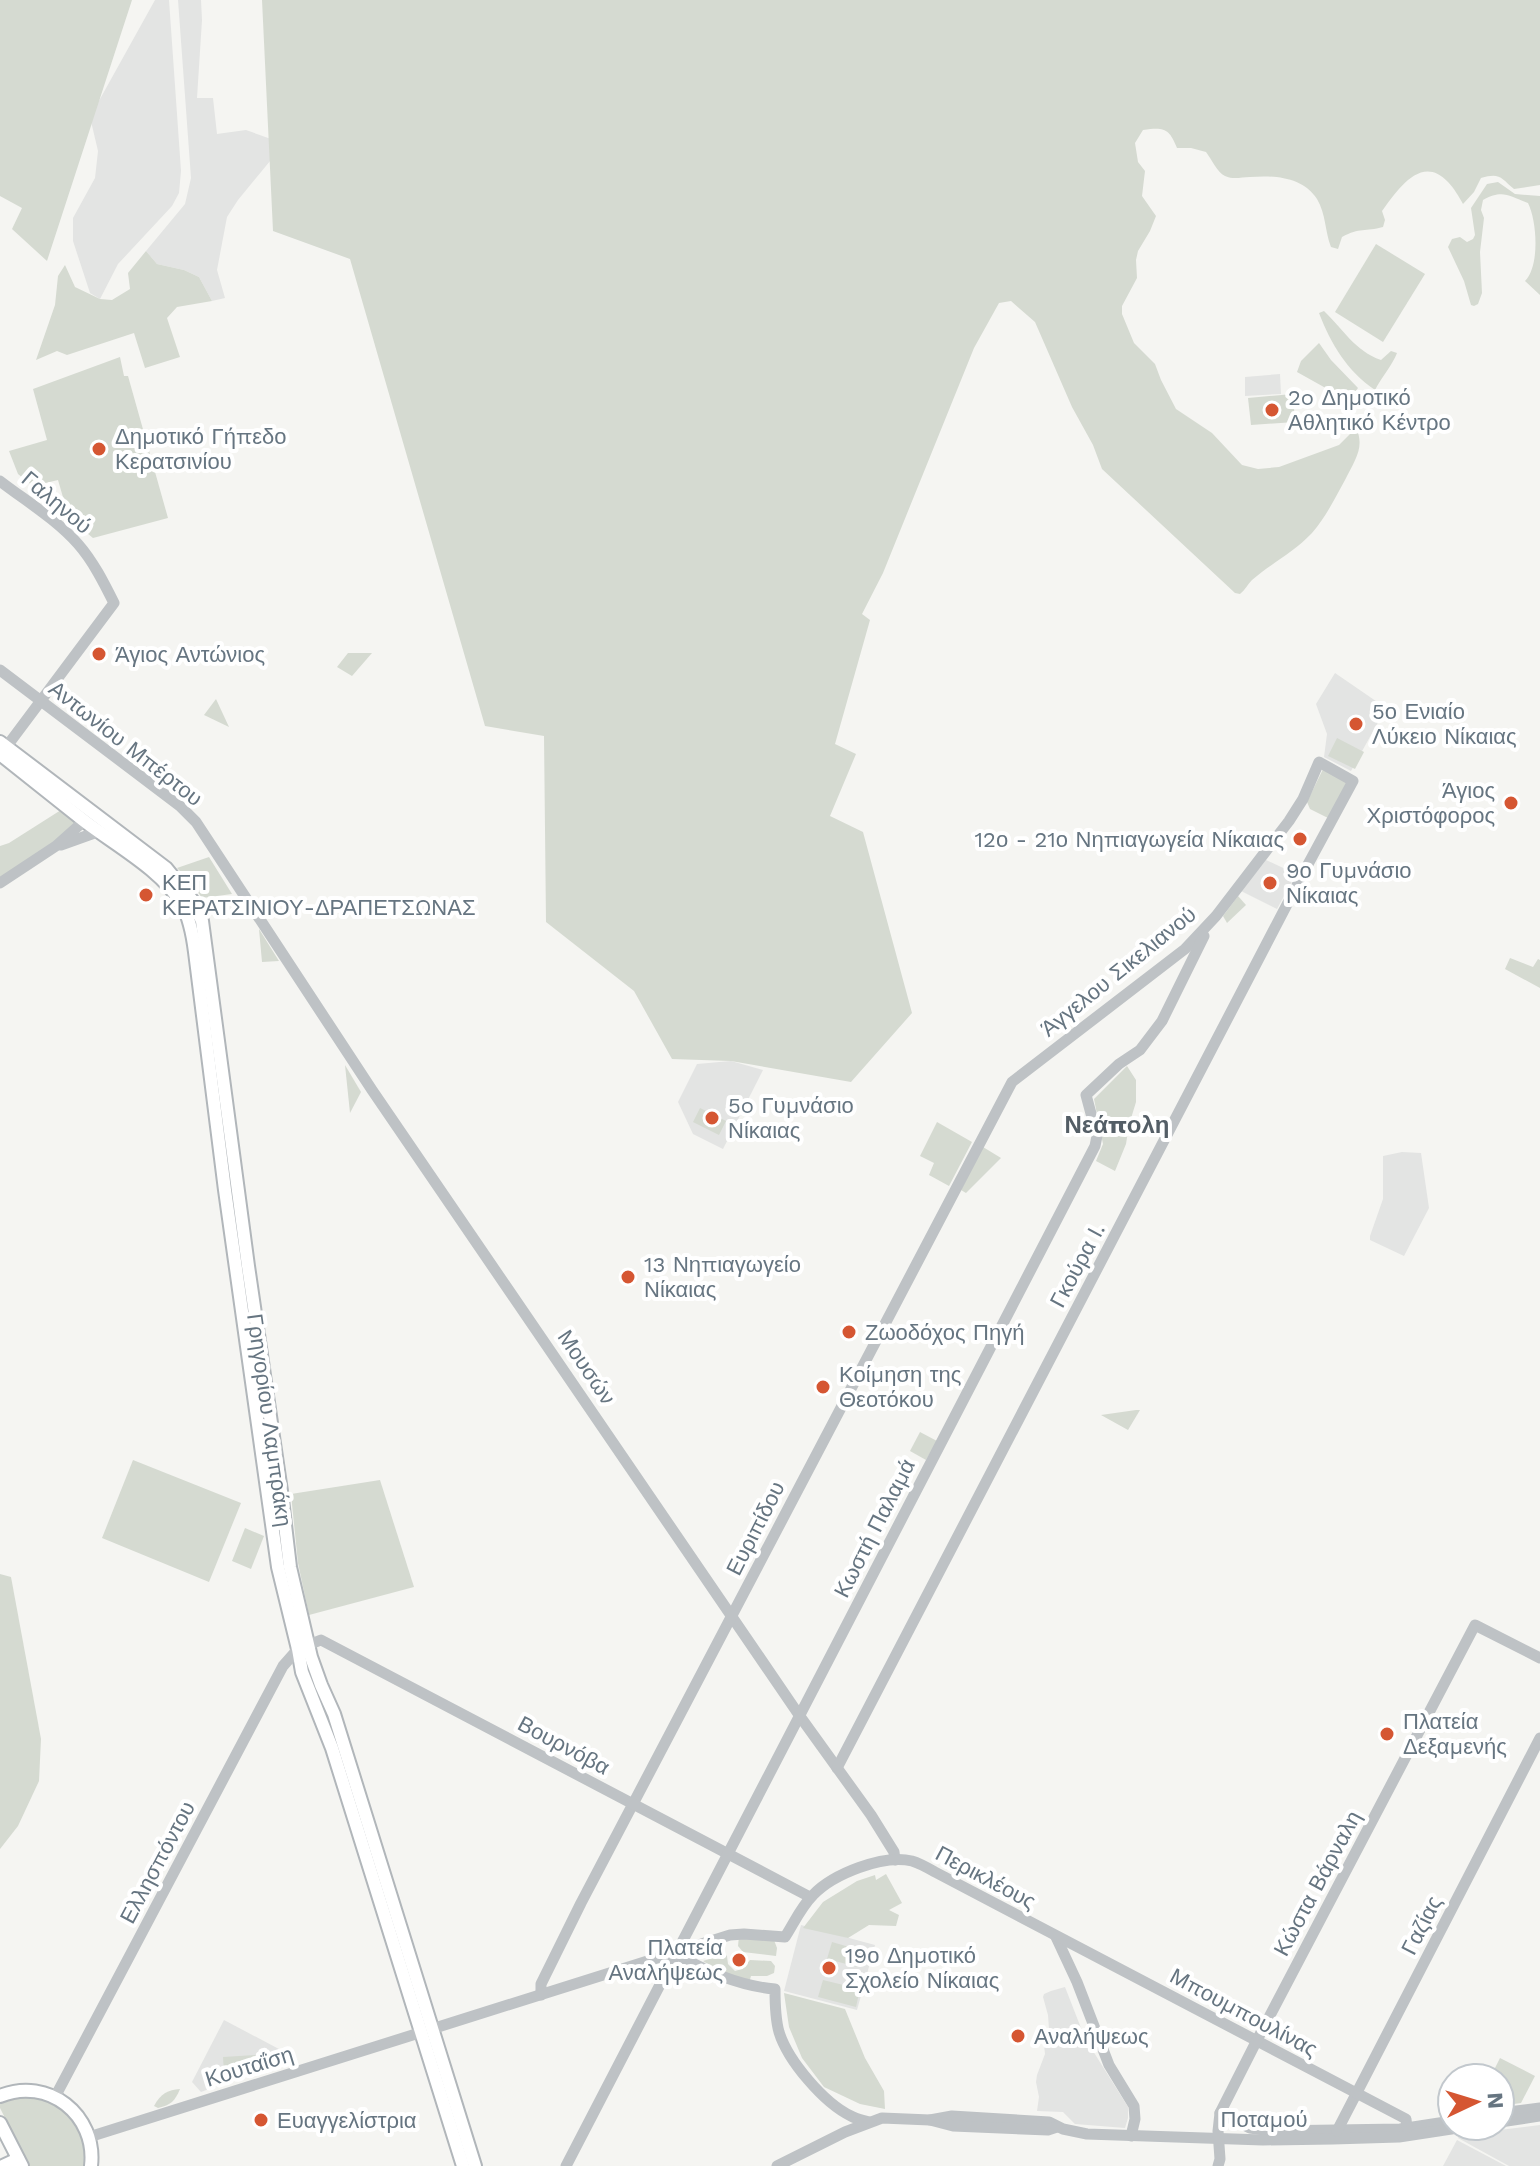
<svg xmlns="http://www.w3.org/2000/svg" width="1540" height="2166" font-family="'Work Sans',sans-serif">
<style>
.built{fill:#e3e4e3}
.green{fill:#d5dad1}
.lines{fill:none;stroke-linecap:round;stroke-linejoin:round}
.secondary-casing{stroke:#b1b6ba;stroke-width:16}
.tertiary{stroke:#bec2c5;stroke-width:11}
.secondary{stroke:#fff;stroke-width:12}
.poi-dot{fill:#d55632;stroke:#fff;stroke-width:3}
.labels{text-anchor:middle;stroke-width:8;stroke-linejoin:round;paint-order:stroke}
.poi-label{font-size:22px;fill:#667581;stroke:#fff;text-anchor:start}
.street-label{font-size:22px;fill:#667581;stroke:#fff}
.neighbourhood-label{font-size:24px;font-weight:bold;fill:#545e66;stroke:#fff}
</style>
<rect width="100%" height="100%" fill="#f5f5f2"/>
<g class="built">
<polygon points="155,0 169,0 181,171 179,193 172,206 118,264 100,299 90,293 73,241 73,218 95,178 98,151 90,117"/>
<polygon points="178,0 201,0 202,20 197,98 213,98 217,134 246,130 271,139 275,155 238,200 227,217 217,270 225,298 212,301 199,277 184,270 157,264 146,251 185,204 191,178"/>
<polygon points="1280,374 1281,394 1245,396 1245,377"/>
<polygon points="1335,673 1386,708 1351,771 1324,757 1327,734 1316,704"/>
<polygon points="1266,860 1296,874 1277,909 1241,891"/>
<polygon points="731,1061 763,1070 723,1149 693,1134 678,1102 697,1064"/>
<polygon points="1402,1152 1421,1153 1429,1208 1404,1256 1370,1240 1370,1236 1383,1199 1383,1156"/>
<polygon points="801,1925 875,1945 857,2010 784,1991"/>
<polygon points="1065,1987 1081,2028 1093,2051 1128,2107 1128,2118 1125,2128 1075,2124 1063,2112 1037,2111 1039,2097 1036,2082 1037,2075 1045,2054 1044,2045 1049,2029 1048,2015 1043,1997 1044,1994 1051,1991"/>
<polygon points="224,2020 294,2057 201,2092 192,2082"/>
<polygon points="1540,2125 1540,2166 1509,2166 1458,2138 1459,2135"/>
<polygon points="1457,2140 1506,2166 1443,2166"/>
</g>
<g class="green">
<polygon points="0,0 132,0 47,261 12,229 22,208 0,196"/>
<path d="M262 0H1540V185L1514 189C1501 178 1500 172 1481 178L1474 192 1463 204C1459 197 1454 188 1448 182 1421 153 1397 191 1382 211L1385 220 1383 227C1365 232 1360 227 1342 237L1338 249 1331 247C1325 232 1326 214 1317 199 1303 177 1274 175 1250 177 1241 177 1234 180 1225 176 1217 172 1212 160 1206 152L1191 148H1177C1169 128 1164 127 1143 130L1135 143 1138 162 1145 171 1142 196 1156 216 1150 231 1138 251 1136 260 1137 278 1122 306V314L1134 343 1155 364 1161 380 1176 409 1212 433 1242 465 1258 469 1279 467 1339 445 1350 434 1353 422C1367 445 1356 458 1345 480 1335 498 1326 517 1312 533 1294 552 1272 563 1252 580 1248 584 1245 590 1240 594L1235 593 1102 469 1093 445 1072 407 1035 322 1011 301 999 303 974 348 883 573 862 614 870 620 835 744 856 754 830 816 863 832 912 1013 851 1082 731 1061 672 1059 634 991 546 922 544 736 485 726 350 259 273 231Z"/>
<path d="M1498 182 1515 194 1540 196V295L1525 281C1540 266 1537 221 1528 203 1509 196 1503 189 1483 200L1481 210 1484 218 1480 252 1482 293 1478 304 1474 306 1471 305 1464 281 1448 247 1452 239 1460 237 1467 242 1473 239 1475 235 1471 208 1487 184Z"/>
<polygon points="1376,244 1425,274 1383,342 1335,312"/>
<polygon points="146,251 157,264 184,270 199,277 212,301 177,307 167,318 180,357 145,368 134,333 67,355 57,351 36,360 55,305 58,276 65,265 75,287 100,299 112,300 130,289 128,273"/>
<path d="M1324 311C1343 329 1355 351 1381 360L1391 351 1397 353C1393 364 1381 378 1375 390 1347 371 1331 344 1319 313Z"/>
<polygon points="1319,343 1331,360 1358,388 1349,400 1342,397 1340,390 1331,391 1297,372 1301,361"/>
<polygon points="120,357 124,376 128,376 168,518 93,538 69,518 58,480 33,486 18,474 9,451 47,440 33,389"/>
<polygon points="1293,394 1295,422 1251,425 1248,398"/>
<polygon points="348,653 372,653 352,676 337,667"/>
<polygon points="216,699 229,727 204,715"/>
<polygon points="1337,738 1364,752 1355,769 1328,756"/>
<polygon points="1325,765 1350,780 1330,819 1310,809 1307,802"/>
<polygon points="61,810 78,824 37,854 0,878 0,846 9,843"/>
<polygon points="209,857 232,894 202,898 190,881 177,868"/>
<polygon points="1238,896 1246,905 1227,923 1223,916"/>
<polygon points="259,929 279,961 262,962"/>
<polygon points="1510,958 1533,967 1538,959 1540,960 1540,988 1505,969"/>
<polygon points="345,1065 361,1092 350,1113"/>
<polygon points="1127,1066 1136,1080 1136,1102 1129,1125 1126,1144 1115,1171 1096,1161 1103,1144 1094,1099"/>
<polygon points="700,1108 726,1121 719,1135 693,1122"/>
<polygon points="937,1122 972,1142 949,1186 929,1175 934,1163 920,1156"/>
<polygon points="983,1147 1001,1158 966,1193 961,1190"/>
<polygon points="1136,1410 1140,1410 1128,1430 1101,1415"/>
<polygon points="920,1432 937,1441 926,1460 910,1451"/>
<polygon points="133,1460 241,1503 209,1582 102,1538"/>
<polygon points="380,1480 414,1587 309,1615 298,1563 291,1494"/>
<polygon points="245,1528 264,1536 251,1569 232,1561"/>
<polygon points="0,1574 11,1577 41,1739 39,1781 18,1826 0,1849"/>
<polygon points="886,1874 902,1903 889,1910 899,1915 896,1926 869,1925 848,1938 803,1928 823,1902 857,1881 875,1875 876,1880"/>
<polygon points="739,1936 774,1940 777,1948 776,1956 743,1952 738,1946"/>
<polygon points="832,1942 863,1951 858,1967 827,1959"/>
<polygon points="725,1954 727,1956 728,1964 735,1971 742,1969 750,1960 771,1961 775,1966 774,1973 767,1976 751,1976 749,1983 732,1979 703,1961"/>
<polygon points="823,1980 860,1989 856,2007 818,1997"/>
<polygon points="784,1993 845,2009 865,2058 884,2091 885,2109 860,2104 824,2087 802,2058 789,2027"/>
<polygon points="255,2055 256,2069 224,2072 223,2057"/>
<polygon points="1500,2058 1535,2076 1521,2103 1500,2106 1500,2078 1490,2078"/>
<path d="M180 2089C175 2101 171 2105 158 2108L154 2106C161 2093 168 2090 180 2089Z"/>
<path d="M16 2095C24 2095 34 2094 42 2096 72 2104 89 2137 84 2166H29L0 2108V2102Z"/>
</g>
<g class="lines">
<g class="secondary-casing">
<g id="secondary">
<polyline points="0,742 166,868 192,900 202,921 248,1266 281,1491 290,1567 311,1657 321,1685 334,1714 475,2166"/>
<path d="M0 754C28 776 55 798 83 820 115 845 161 869 182 904 190 919 193 936 195 952L225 1190 278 1567 298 1649 302 1672 332 1748 463 2166"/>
<path d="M0 2096C48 2076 97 2115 91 2166"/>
<polyline points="0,2123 22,2166"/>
<polyline points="3,2166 18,2159"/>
</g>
</g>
<g class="tertiary">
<path d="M0 481C26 501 57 520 78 544 93 561 104 583 114 603L1 754"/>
<polyline points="0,670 180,806 196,822 372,1090 799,1715 871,1815 894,1852 895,1860"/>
<polyline points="61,845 100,831"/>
<polyline points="0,883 56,846 84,821"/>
<polyline points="1056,1937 1077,1982 1109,2065 1134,2106 1135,2119 1131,2136"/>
<path d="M676 1954C707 1972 739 1986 775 1989 775 2003 775 2018 779 2032 788 2061 824 2103 851 2116 856 2119 863 2120 869 2122"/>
<polyline points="541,1995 541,1984 581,1903 1012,1082 1185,949 1216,916 1289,821 1303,799 1319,762 1353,781 1306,868 837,1768"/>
<polyline points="55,2097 283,1666 298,1649 321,1640 810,1897"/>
<polyline points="1220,2113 1250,2128 1271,2131 1400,2129 1452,2121"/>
<polyline points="1500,2113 1540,2108"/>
<polyline points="930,2120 952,2116 1049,2122 1063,2129 1087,2134 1263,2140 1333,2139 1399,2137 1471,2126"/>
<polyline points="1500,2122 1540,2116"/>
<polyline points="1337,2131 1540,1738"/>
<path d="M89 2137 730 1935 744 1934 785 1937C794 1923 801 1907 813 1895 833 1874 883 1854 912 1861 919 1863 928 1868 935 1872L1406 2119 1407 2128"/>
<polyline points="566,2166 1095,1146 1097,1136 1086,1095 1119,1064 1140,1050 1162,1021 1204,936"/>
<polyline points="777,2166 845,2132 882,2118 930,2120 953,2126 1048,2130 1057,2127"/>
<polyline points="1218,2166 1220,2159 1218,2131 1220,2113 1256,2042 1475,1625 1540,1658"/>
</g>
<use href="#secondary" class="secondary"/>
</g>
<g class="poi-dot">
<circle cx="1272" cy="410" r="8"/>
<circle cx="99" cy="449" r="8"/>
<circle cx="99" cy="654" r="8"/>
<circle cx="1356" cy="724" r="8"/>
<circle cx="1511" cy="803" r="8"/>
<circle cx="1300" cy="839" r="8"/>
<circle cx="1270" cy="883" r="8"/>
<circle cx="146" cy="895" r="8"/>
<circle cx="712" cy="1118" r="8"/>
<circle cx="628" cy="1277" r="8"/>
<circle cx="849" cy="1332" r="8"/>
<circle cx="823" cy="1387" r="8"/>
<circle cx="1387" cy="1734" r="8"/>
<circle cx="739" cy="1960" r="8"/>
<circle cx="829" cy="1968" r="8"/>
<circle cx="1018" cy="2036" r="8"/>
<circle cx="261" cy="2120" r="8"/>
</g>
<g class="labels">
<g class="poi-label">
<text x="1288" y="405">2o Δημοτικό<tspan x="1288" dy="25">Αθλητικό Κέντρο</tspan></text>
<text x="115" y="444">Δημοτικό Γήπεδο<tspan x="115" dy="25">Κερατσινίου</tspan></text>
<text x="115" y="662">Άγιος Αντώνιος</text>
<text x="1372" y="719">5ο Ενιαίο<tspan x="1372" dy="25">Λύκειο Νίκαιας</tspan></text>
<text x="1495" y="798" text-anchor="end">Άγιος<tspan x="1495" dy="25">Χριστόφορος</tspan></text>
<text x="1284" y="847" text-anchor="end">12ο - 21ο Νηπιαγωγεία Νίκαιας</text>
<text x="1286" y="878">9ο Γυμνάσιο<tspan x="1286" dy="25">Νίκαιας</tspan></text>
<text x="162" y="890">ΚΕΠ<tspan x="162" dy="25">ΚΕΡΑΤΣΙΝΙΟΥ-ΔΡΑΠΕΤΣΩΝΑΣ</tspan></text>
<text x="728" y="1113">5o Γυμνάσιο<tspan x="728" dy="25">Νίκαιας</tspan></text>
<text x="644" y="1272">13 Νηπιαγωγείο<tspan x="644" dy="25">Νίκαιας</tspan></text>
<text x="865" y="1340">Ζωοδόχος Πηγή</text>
<text x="839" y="1382">Κοίμηση της<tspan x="839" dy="25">Θεοτόκου</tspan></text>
<text x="1403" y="1729">Πλατεία<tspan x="1403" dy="25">Δεξαμενής</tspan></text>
<text x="723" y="1955" text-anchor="end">Πλατεία<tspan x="723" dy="25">Αναλήψεως</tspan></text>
<text x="845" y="1963">19ο Δημοτικό<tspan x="845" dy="25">Σχολείο Νίκαιας</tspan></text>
<text x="1034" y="2044">Αναλήψεως</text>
<text x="277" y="2128">Ευαγγελίστρια</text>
</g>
<g class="street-label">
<text transform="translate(57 502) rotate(40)" y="8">Γαληνού</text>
<text transform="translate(126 743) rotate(38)" y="8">Αντωνίου Μπέρτου</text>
<text transform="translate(1118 971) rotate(-39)" y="8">Άγγελου Σικελιανού</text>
<text transform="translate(1077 1265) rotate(-62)" y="8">Γκούρα Ι.</text>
<text transform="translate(587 1367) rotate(56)" y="8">Μουσών</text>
<text transform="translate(270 1420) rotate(82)" y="8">Γρηγορίου Λαμπράκη</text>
<text transform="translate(755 1528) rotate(-63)" y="8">Ευριπίδου</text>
<text transform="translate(874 1528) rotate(-63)" y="8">Κωστή Παλαμά</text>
<text transform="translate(564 1745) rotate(28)" y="8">Βουρνόβα</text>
<text transform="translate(157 1862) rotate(-62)" y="8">Ελλησπόντου</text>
<text transform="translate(986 1877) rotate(28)" y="8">Περικλέους</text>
<text transform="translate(1317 1883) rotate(-62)" y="8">Κώστα Βάρναλη</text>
<text transform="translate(1421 1925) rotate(-63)" y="8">Γαζίας</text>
<text transform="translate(1244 2012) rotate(28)" y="8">Μπουμπουλίνας</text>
<text transform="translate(249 2066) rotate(-17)" y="8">Κουταΐση</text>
<text x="1264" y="2127">Ποταμού</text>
</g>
<g class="neighbourhood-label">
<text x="1117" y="1133">Νεάπολη</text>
</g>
</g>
<g transform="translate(1476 2102) rotate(86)"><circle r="38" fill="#ffffff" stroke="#c2c8cd" stroke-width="2"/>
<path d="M0-6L14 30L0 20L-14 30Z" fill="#d55632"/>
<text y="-12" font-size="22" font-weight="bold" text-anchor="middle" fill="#667581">N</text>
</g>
</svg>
